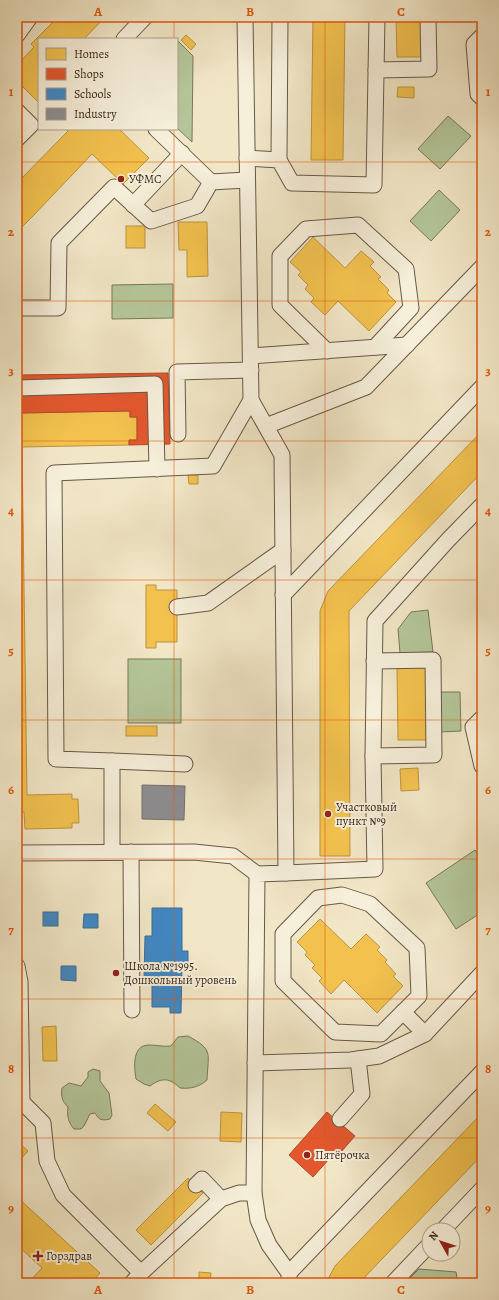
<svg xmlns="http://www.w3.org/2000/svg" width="499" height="1300" font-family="Alegreya,serif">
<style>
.green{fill:#b4c699;stroke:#78785b}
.homes{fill:#f2c14e;stroke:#bb933f}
.shops{fill:#e4572e;stroke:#b14929}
.schools{fill:#3f88c5;stroke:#3e6c93}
.industry{fill:#8d8d92;stroke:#746f6f}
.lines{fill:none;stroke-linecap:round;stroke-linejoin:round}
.minor-casing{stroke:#685847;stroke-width:17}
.minor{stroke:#f6efda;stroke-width:15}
.grid{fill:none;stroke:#df570d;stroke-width:1;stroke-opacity:0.55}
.poi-dot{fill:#8f2418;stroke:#f6efda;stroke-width:1.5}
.labels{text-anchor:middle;stroke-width:4;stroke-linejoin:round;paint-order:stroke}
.poi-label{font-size:12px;fill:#3b291d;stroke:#f6efda;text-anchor:start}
.neatline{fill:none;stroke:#df570d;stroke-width:1.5}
.grid-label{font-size:13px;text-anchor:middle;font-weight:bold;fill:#df570d}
</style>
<rect width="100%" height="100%" fill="#f1e6c6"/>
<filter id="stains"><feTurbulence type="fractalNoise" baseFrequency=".005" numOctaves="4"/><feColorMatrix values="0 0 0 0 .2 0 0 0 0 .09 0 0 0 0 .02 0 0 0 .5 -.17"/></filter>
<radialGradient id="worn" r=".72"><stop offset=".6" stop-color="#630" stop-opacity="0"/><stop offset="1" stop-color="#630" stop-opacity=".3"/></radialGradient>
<g class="green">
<polygon points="177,40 193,56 192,142 177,128"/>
<polygon points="448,116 471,136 440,169 418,149"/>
<polygon points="439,190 460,210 431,241 410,221"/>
<polygon points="173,284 173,318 112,319 112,285"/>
<polygon points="428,610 433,652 400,653 398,629 411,612"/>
<rect x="128" y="659" width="53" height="64"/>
<polygon points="439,692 460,692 461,731 440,732"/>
<polygon points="475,850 482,860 482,912 456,929 426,883"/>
<path d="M188 1036C214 1050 208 1053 207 1080 199 1087 191 1089 180 1088 170 1078 162 1077 150 1086L144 1084 136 1079C134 1067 132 1045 149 1045 157 1045 163 1047 171 1046L178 1037Z"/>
<path d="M93 1069 100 1071V1081L109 1093 112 1115 110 1119C102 1121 99 1120 95 1113L90 1114 84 1126 81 1129H74C68 1122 67 1116 68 1107 62 1101 61 1097 62 1088L69 1083 81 1086 88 1077V1072Z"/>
<polygon points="419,1269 456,1272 458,1283 409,1283 409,1279"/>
</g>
<g class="homes">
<polygon points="58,17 105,17 84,39 39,39 39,103 17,81 17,65 34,47 31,44"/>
<polygon points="313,17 345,17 343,160 311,160"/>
<polygon points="396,17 424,17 425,57 397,57"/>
<polygon points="186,35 196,44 191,50 181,40"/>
<polygon points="398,87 414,87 414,98 397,97"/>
<polygon points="66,129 119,129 149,158 123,184 92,154 32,217 19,230 17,295 17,183 68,131"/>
<polygon points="178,222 207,222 208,276 187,277 187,250 179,250"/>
<rect x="126" y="226" width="19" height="22"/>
<polygon points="313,237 345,268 361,251 374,262 370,266 381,277 378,279 389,290 387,293 396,302 369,331 338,301 325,315 311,302 314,298 305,289 308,285 298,275 301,272 290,262"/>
<polygon points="130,411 130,417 137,417 137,440 129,440 129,445 22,447 27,795 72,794 72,799 78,799 79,823 72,823 72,828 25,829 24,812 17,813 17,428 20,428 20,413"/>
<polygon points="482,431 482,472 349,611 350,856 320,856 320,611 328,591"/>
<polygon points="188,475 198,475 198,484 189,484"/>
<polygon points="146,585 156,585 156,590 177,590 177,642 156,642 156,648 146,648"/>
<polygon points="426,667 427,740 398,740 397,668"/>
<rect x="126" y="726" width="31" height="10"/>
<polygon points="418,768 419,790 401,791 400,769"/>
<polygon points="320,919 351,949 366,934 380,947 377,950 387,960 385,962 396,974 393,976 403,986 377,1013 344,980 331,994 319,981 322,978 312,968 315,965 305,955 307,952 297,942"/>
<polygon points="56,1026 57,1061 43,1061 42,1027"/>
<polygon points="155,1104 176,1122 168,1131 147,1113"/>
<polygon points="221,1112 242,1113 241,1142 220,1141"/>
<polygon points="482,1113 482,1155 359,1283 326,1283 335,1266"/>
<polygon points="17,1141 28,1151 17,1163"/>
<polygon points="188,1178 203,1193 151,1245 136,1230"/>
<polygon points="17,1197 100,1273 91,1283 28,1283 42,1268 17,1245"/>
<polygon points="199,1272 211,1273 210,1283 199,1283"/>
</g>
<g class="shops">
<polygon points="168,373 170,444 129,445 129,440 137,440 137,417 130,417 130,411 20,413 20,428 17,428 17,375"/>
<polygon points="327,1112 355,1136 341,1152 338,1149 313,1177 289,1155"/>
</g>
<g class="schools">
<polygon points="152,908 182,908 182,951 188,951 188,966 182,966 181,1013 170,1013 170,1007 152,1007 152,980 144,979 145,936 152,936"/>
<rect x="43" y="912" width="15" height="14"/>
<polygon points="84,914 98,914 98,928 83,928"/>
<polygon points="61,966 76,966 76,981 61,980"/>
</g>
<polygon class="industry" points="142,785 185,786 184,820 142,819"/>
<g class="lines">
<g class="minor-casing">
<g id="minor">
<polyline points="245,17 251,400 282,455 286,873 257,874 254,1193 258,1220 269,1245 289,1273 289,1283"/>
<polyline points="17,35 30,17"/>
<polyline points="482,36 474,44 478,94 482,98"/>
<polyline points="124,39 145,17"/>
<polyline points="376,70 429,69 428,17"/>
<polyline points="17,111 31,125 17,139"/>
<polyline points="156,129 211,182"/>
<polyline points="247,158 279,160 292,183 374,185 377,17"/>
<polyline points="279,160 280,17"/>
<polyline points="133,205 182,153"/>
<polyline points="17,308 58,308 59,243 114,187 151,221 197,206 211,182 247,180"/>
<polyline points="327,351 280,305 280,256 306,229 358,225 406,269 411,308 375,347"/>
<polyline points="251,356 407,345"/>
<polyline points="17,388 155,384 157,469"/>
<polyline points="266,426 366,387 482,267"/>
<polyline points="178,434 177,372 251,370"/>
<polyline points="283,595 482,387"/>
<polyline points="177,607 208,603 283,550"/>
<polyline points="482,718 473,727 482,766"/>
<polyline points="373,756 434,755 433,660 374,661"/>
<polyline points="112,761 185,764"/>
<polyline points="112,852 112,761 56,759 54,473 213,466 251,400"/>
<polyline points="131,852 132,1010"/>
<polyline points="17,853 194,852 233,856 257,874"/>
<polyline points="286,873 375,869 373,756 375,621 448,540 482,505"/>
<polygon points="342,895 370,904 417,948 419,996 381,1034 335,1032 283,981 283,934 318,898"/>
<polyline points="17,966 20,982 22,1102 43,1123 47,1161 63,1195 141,1273"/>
<polyline points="403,1012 425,1034"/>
<polyline points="255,1063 351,1060 379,1056 425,1034 482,973"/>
<polyline points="340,1119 362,1094 358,1059"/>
<polyline points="196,1185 202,1179 221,1199"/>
<polyline points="443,1230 482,1189"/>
<polyline points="289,1273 482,1072"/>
<polyline points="132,1283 141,1273 221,1199 239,1193 254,1193"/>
<polyline points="393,1283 429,1245"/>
</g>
</g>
<use href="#minor" class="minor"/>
</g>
<path class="grid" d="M174 17V39M325 17V1283M174 129V1283M17 162H482M17 301H482M17 441H482M17 580H482M17 720H482M17 859H482M17 999H482M17 1138H482"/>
<g class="poi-dot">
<circle cx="121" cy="179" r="4"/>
<circle cx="328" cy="814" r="4"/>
<circle cx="116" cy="973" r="4"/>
<circle cx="307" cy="1155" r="4"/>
<path d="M36 1250h4v4h4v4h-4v4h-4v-4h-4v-4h4z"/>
</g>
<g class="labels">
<g class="poi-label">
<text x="129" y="183">УФМС</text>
<text x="336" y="811">Участковый<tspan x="336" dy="14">пункт №9</tspan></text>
<text x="124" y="970">Школа №1995.<tspan x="124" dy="14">Дошкольный уровень</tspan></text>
<text x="315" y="1159">Пятёрочка</text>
<text x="46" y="1260">Горздрав</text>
</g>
</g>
<rect width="499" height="1300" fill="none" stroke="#f1e6c6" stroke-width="44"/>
<rect x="38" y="38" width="140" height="92" fill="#f6efda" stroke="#aba08e"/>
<rect x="46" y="48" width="20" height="12" fill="#f2c14e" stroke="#aba08e"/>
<text x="74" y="58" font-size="12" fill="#3b291d">Homes</text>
<rect x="46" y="68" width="20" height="12" fill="#e4572e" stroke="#aba08e"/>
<text x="74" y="78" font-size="12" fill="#3b291d">Shops</text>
<rect x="46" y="88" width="20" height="12" fill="#3f88c5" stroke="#aba08e"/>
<text x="74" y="98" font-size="12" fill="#3b291d">Schools</text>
<rect x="46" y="108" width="20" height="12" fill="#8d8d92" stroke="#aba08e"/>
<text x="74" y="118" font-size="12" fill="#3b291d">Industry</text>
<g transform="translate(441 1242) rotate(309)"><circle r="19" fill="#f6efda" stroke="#aba08e"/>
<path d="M0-3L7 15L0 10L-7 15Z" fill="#8f2418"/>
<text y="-6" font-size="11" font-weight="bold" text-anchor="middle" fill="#3b291d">N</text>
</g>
<rect x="22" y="22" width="455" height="1256" class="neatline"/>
<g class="grid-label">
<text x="98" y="16">A</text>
<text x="250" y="16">B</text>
<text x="401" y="16">C</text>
<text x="11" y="96">1</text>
<text x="488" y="96">1</text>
<text x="11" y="236">2</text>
<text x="488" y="236">2</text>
<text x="11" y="375">3</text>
<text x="488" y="375">3</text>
<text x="11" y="515">4</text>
<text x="488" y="515">4</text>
<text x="11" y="655">5</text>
<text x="488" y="655">5</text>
<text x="11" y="794">6</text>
<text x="488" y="794">6</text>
<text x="11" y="934">7</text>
<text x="488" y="934">7</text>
<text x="11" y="1073">8</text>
<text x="488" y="1073">8</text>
<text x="11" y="1213">9</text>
<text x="488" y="1213">9</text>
<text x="98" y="1294">A</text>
<text x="250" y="1294">B</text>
<text x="401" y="1294">C</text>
</g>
<rect width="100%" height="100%" filter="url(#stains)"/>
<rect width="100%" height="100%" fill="url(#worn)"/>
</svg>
